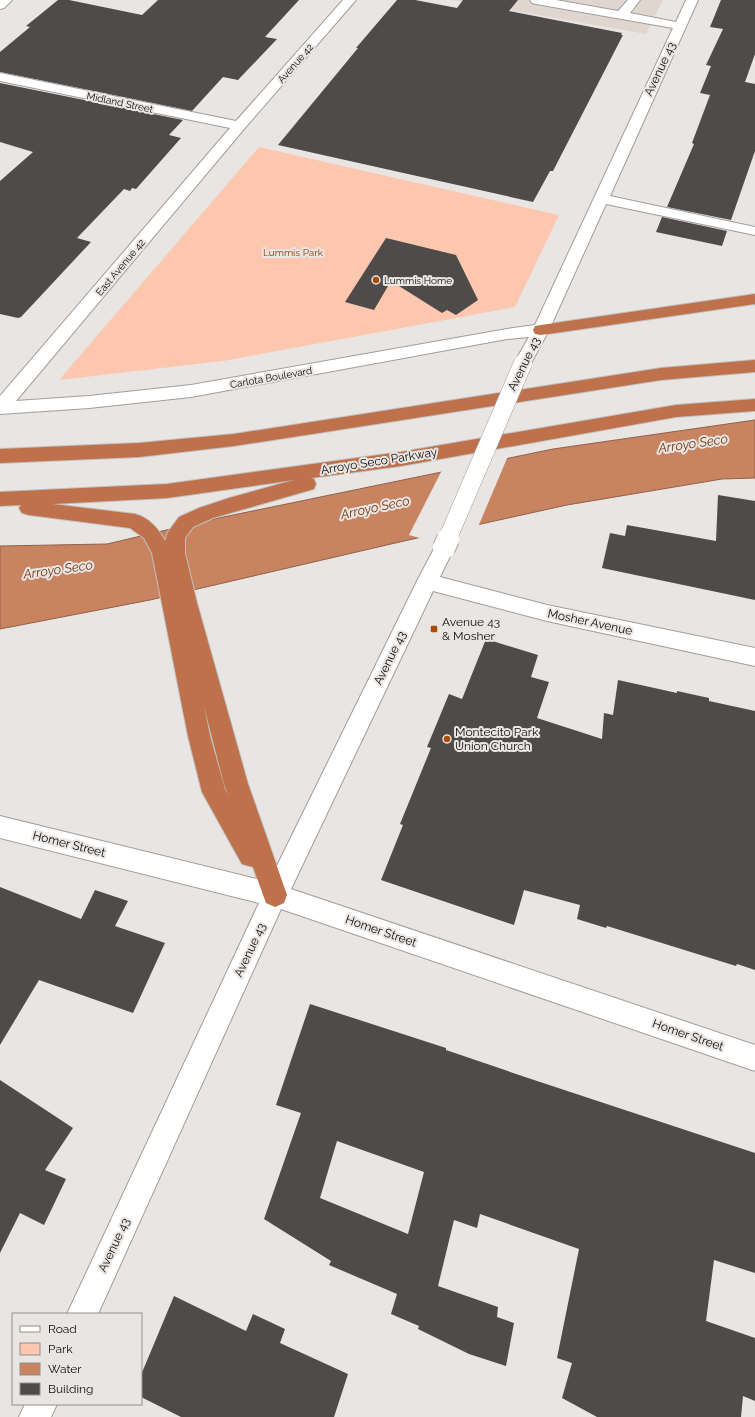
<svg xmlns="http://www.w3.org/2000/svg" width="755" height="1417" font-family="Raleway,sans-serif">
<style>
.built{fill:#e1d5d0}
.green{fill:#fcc7ae}
.water{fill:#c88361;stroke:#906048}
.pier{fill:#e9e5e3}
.building{fill:#4f4b4a;fill-rule:evenodd}
.lines{fill:none;stroke-linecap:round;stroke-linejoin:round}
.minor-casing{stroke:#a19d9b;stroke-width:2}
.highway-casing{stroke:#c0c0c0;stroke-width:2}
.minor{fill:#fff;fill-rule:evenodd}
.highway{fill:#be714a;fill-rule:evenodd}
.minor-bridge-far1-casing{stroke:#a19d9b;stroke-width:19;stroke-linecap:butt}
.minor-bridge-casing{stroke:#a19d9b;stroke-width:24;stroke-linecap:butt}
.minor-bridge-far1{stroke:#fff;stroke-width:18}
.minor-bridge{stroke:#fff;stroke-width:22}
.poi-dot{fill:#ac4b07;stroke:#e9e5e3;stroke-width:1.5}
.labels{text-anchor:middle;stroke-width:4;stroke-linejoin:round;paint-order:stroke}
.far-street-label{font-size:10px;fill:#0e0d0c;stroke:#e9e5e3}
.far-park-label{font-size:10px;fill:#8e3a00;stroke:#e9e5e3}
.far-poi-label{font-size:10px;fill:#0e0d0c;stroke:#e9e5e3;text-anchor:start}
.street-label{font-size:12px;fill:#0e0d0c;stroke:#e9e5e3}
.poi-label{font-size:12px;fill:#0e0d0c;stroke:#e9e5e3;text-anchor:start}
.water-label{font-size:13px;font-style:italic;fill:#75350e;stroke:#e9e5e3}
</style>
<rect width="100%" height="100%" fill="#e9e5e3"/>
<polygon class="built" points="452,0 663,0 646,34"/>
<polygon class="green" points="259,147 559,215 515,307 223,361 59,380"/>
<polygon class="water" points="755,420 755,478 722,479 567,505 404,541 150,600 0,629 0,546 107,544 209,520 553,449"/>
<polygon class="pier" points="508,456 478,527 423,539 409,535 442,470"/>
<g class="building">
<polygon points="58,0 69,0 142,15 158,0 299,0 265,37 277,39 238,80 223,77 192,111 0,72 0,52 30,27 26,26"/>
<polygon points="397,0 415,0 457,8 463,0 518,0 509,11 622,33 621,35 623,35 553,171 550,171 533,202 278,145 358,48 356,48"/>
<polygon points="721,0 755,0 755,54 745,82 755,84 755,151 731,220 667,207 694,144 692,143 710,95 700,93 711,66 706,65 723,29 710,27"/>
<polygon points="0,83 183,120 169,135 181,138 136,189 132,188 130,191 124,189 77,238 91,242 21,317 18,318 0,314 0,181 33,152 0,142"/>
<polygon points="662,217 727,231 722,246 656,232"/>
<polygon points="386,238 456,255 478,300 456,315 447,310 442,313 391,281 374,310 345,302"/>
<polygon points="718,495 755,501 755,600 602,568 610,533 625,536 627,525 716,541"/>
<polygon points="486,639 538,655 531,677 549,682 537,718 602,739 604,713 613,715 618,680 677,693 677,691 709,698 709,701 755,711 755,970 737,964 736,966 607,926 606,928 577,919 580,905 524,890 514,925 381,880 403,825 400,824 431,748 427,747 449,694 462,699"/>
<polygon points="0,887 81,919 95,890 128,901 115,926 165,943 133,1013 39,980 0,1045"/>
<path d="M310 1004 446 1048V1050L525 1077 755 1153V1273L714 1260 706 1321 755 1338V1401L743 1396 741 1417H597L562 1398 572 1363 557 1358 579 1249 480 1214 477 1228 454 1220 438 1286 498 1307 497 1317 514 1323 506 1366 469 1354 418 1329 419 1326 391 1314 397 1294 329 1265 331 1261 264 1219 301 1113 276 1105ZM337 1141 424 1172 408 1234 320 1198Z"/>
<polygon points="0,1080 73,1128 45,1170 66,1179 44,1225 20,1213 0,1253"/>
<polygon points="174,1296 246,1331 253,1314 285,1329 280,1343 348,1374 334,1417 181,1417 141,1397 141,1375"/>
</g>
<g class="lines">
<g class="minor-casing">
<g id="minor">
<polygon points="0,0 12,0 4,8 0,9"/>
<polygon points="343,0 356,0 244,129 16,401 89,396 191,385 507,329 535,325 673,28 536,4 532,3 530,0 556,0 618,11 628,0 640,0 630,13 676,22 686,0 698,0 610,196 755,227 755,235 606,204 549,330 529,367 523,369 517,367 514,363 529,337 507,339 191,397 89,408 0,414 0,396 230,128 0,81 0,73 236,121"/>
<polygon points="444,540 451,543 454,548 440,577 547,605 755,648 755,666 547,621 433,591 291,889 755,1045 755,1071 281,909 98,1314 67,1314 259,903 0,838 0,816 269,882 417,581 437,543"/>
<polygon points="25,1404 57,1404 51,1417 19,1417"/>
</g>
</g>
<g class="highway-casing">
<g id="highway">
<polygon points="755,294 755,304 541,335 535,334 533,330 535,326 541,325"/>
<polygon points="755,360 755,372 661,380 234,446 139,457 0,463 0,449 139,443 234,434 661,368"/>
<path d="M755 399V411L676 417 401 466 311 478 314 479 316 484 314 489 213 518 193 527 185 538V553L197 603 248 784 287 895 284 903 275 907 266 903 253 867 242 864 202 792 188 736 152 553 144 538 130 528 29 515 22 513 19 508 21 505 0 506V492L167 484 401 452 676 405ZM294 480 229 498 199 508 179 517 168 532 165 541C158 528 149 518 135 514L52 504 167 498ZM204 706 224 784 228 795 225 789 210 736Z"/>
</g>
</g>
<use href="#minor" class="minor"/>
<use href="#highway" class="highway"/>
<g class="minor-bridge-far1-casing">
<polyline id="minor-bridge-far1" points="447,540 523,363"/>
</g>
<g class="minor-bridge-casing">
<polyline id="minor-bridge" points="444,548 448,539"/>
</g>
<use href="#minor-bridge-far1" class="minor-bridge-far1"/>
<use href="#minor-bridge" class="minor-bridge"/>
</g>
<g class="poi-dot">
<circle cx="376" cy="280" r="4"/>
<rect x="430" y="625" width="8" height="8" rx="2"/>
<circle cx="447" cy="739" r="4"/>
</g>
<g class="labels">
<g class="far-street-label">
<text transform="translate(295 63) rotate(-49)" y="4">Avenue 42</text>
<text transform="translate(120 102) rotate(12)" y="4">Midland Street</text>
<text transform="translate(120 267) rotate(-50)" y="4">East Avenue 42</text>
<text transform="translate(271 377) rotate(-10)" y="4">Carlota Boulevard</text>
</g>
<g class="far-park-label">
<text x="293" y="256">Lummis Park</text>
</g>
<g class="far-poi-label">
<text x="384" y="284">Lummis Home</text>
</g>
<g class="street-label">
<text transform="translate(660 69) rotate(-65)" y="4">Avenue 43</text>
<text transform="translate(524 364) rotate(-64)" y="4">Avenue 43</text>
<text transform="translate(379 461) rotate(-9)" y="4">Arroyo Seco Parkway</text>
<text transform="translate(590 622) rotate(12)" y="4">Mosher Avenue</text>
<text transform="translate(390 658) rotate(-64)" y="4">Avenue 43</text>
<text transform="translate(69 844) rotate(14)" y="4">Homer Street</text>
<text transform="translate(381 931) rotate(19)" y="4">Homer Street</text>
<text transform="translate(250 950) rotate(-65)" y="4">Avenue 43</text>
<text transform="translate(688 1035) rotate(19)" y="4">Homer Street</text>
<text transform="translate(114 1245) rotate(-65)" y="4">Avenue 43</text>
</g>
<g class="poi-label">
<text x="442" y="626">Avenue 43<tspan x="442" dy="14">&amp; Mosher</tspan></text>
<text x="455" y="736">Montecito Park<tspan x="455" dy="14">Union Church</tspan></text>
</g>
<g class="water-label">
<text transform="translate(693 443) rotate(-8)" y="5">Arroyo Seco</text>
<text transform="translate(375 507) rotate(-12)" y="5">Arroyo Seco</text>
<text transform="translate(58 569) rotate(-8)" y="5">Arroyo Seco</text>
</g>
</g>
<rect x="12" y="1313" width="130" height="92" fill="#e9e5e3" stroke="#918f8d"/>
<rect x="20" y="1326" width="20" height="6" fill="#ffffff" stroke="#918f8d"/>
<text x="48" y="1333" font-size="12" fill="#0e0d0c">Road</text>
<rect x="20" y="1343" width="20" height="12" fill="#fcc7ae" stroke="#918f8d"/>
<text x="48" y="1353" font-size="12" fill="#0e0d0c">Park</text>
<rect x="20" y="1363" width="20" height="12" fill="#c88361" stroke="#918f8d"/>
<text x="48" y="1373" font-size="12" fill="#0e0d0c">Water</text>
<rect x="20" y="1383" width="20" height="12" fill="#4f4b4a" stroke="#918f8d"/>
<text x="48" y="1393" font-size="12" fill="#0e0d0c">Building</text>
</svg>
